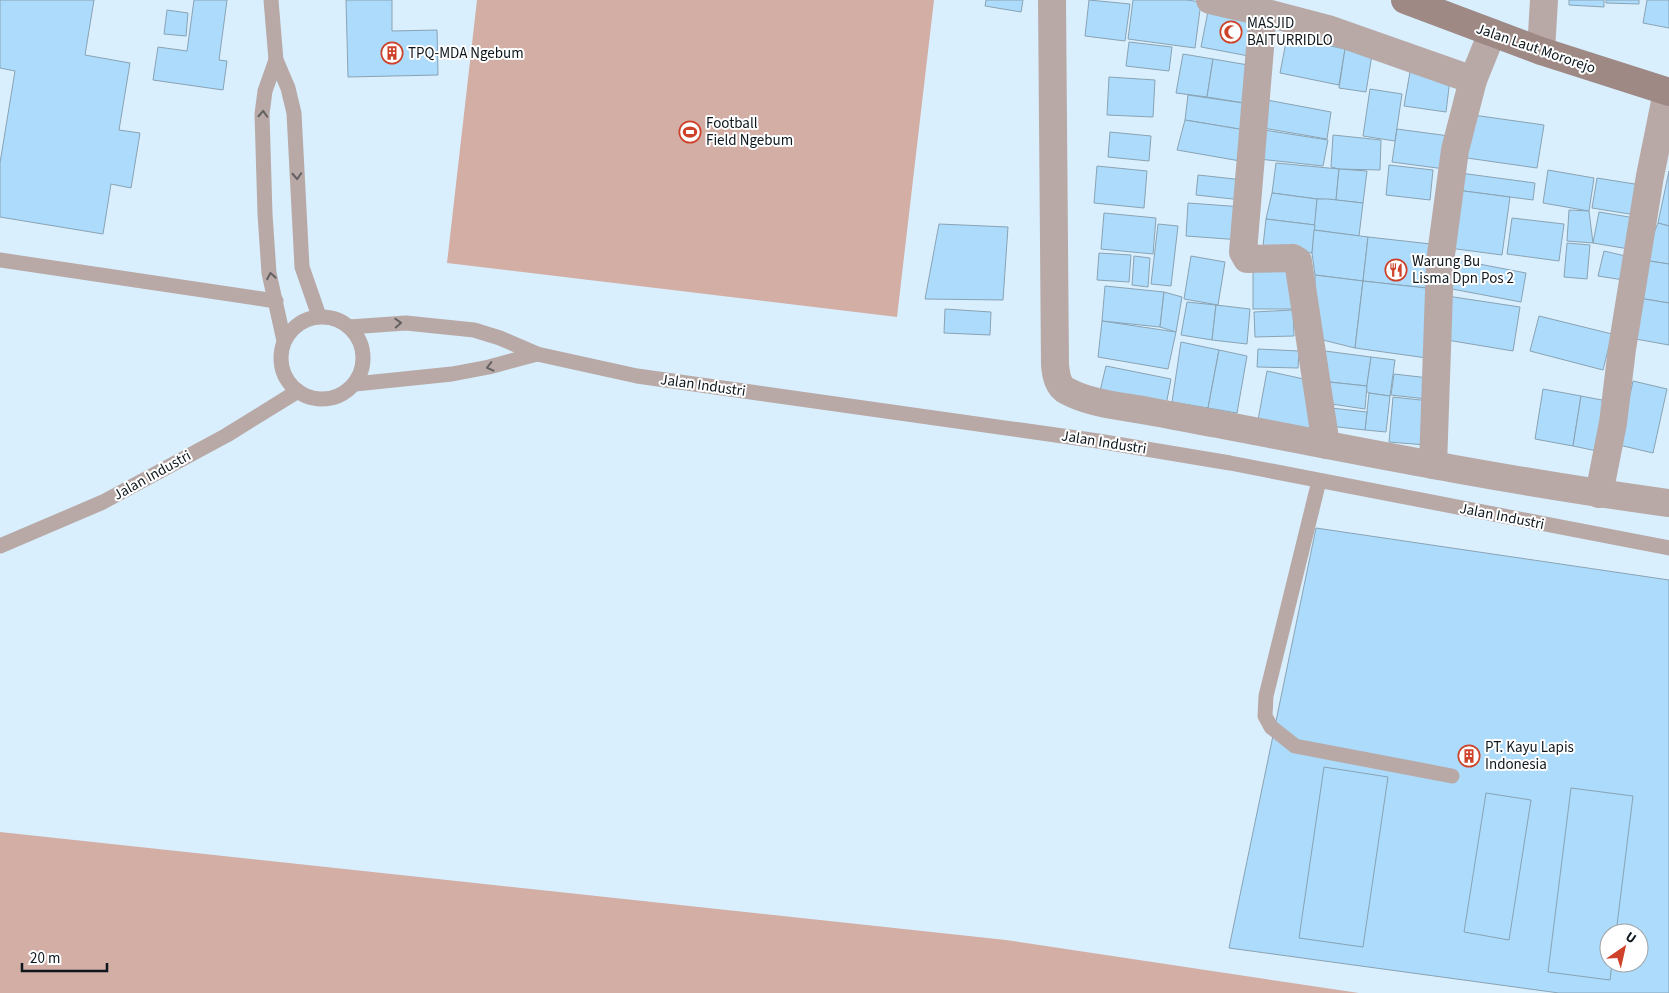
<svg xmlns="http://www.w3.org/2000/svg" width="1669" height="993" font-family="'Source Sans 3',sans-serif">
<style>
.green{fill:#d3aea5}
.building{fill:#acdbfb;stroke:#89a3b4;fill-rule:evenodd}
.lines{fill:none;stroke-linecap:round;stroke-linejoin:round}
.lane{stroke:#b8a9a6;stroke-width:15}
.street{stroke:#b8a9a6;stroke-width:28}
.secondary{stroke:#9e8985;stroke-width:28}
.oneway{stroke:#626062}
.labels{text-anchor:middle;stroke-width:4;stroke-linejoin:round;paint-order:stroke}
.poi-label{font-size:15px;fill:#0d171d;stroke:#fff;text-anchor:start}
.street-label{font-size:15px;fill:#0d171d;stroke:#fff}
</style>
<rect width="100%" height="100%" fill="#d9effe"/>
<g class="green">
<polygon points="477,0 934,0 897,317 447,263"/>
<polygon points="0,832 1006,940 1359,993 0,993"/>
</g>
<g class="building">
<polygon points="0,0 94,0 85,55 130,63 119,130 140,133 131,188 111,184 103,234 0,217 0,163 15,71 0,68"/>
<polygon points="194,0 227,0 219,60 227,61 223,90 153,80 158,47 187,51"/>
<polygon points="346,0 392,0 392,31 437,30 438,75 348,77"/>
<polygon points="986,0 1023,0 1021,12 985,6"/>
<polygon points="1089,0 1130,4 1125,41 1085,36"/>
<polygon points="1133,0 1187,0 1201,2 1195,48 1128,39"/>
<polygon points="1569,0 1604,0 1604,7 1569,5"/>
<polygon points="1606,0 1639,0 1639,4 1606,3"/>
<polygon points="1647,0 1669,0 1669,28 1643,23"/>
<polygon points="1209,6 1262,16 1254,57 1201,47"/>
<polygon points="167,10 188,13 186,36 164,34"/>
<polygon points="1287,37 1345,49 1339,85 1280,73"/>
<polygon points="1129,42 1172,47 1169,71 1126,66"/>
<polygon points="1373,48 1366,92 1339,88 1345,49"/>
<polygon points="1183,54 1213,59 1207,97 1176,93"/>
<polygon points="1213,59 1254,66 1250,104 1207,97"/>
<polygon points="1410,72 1450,79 1446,112 1404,106"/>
<polygon points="1109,77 1155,80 1153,117 1107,115"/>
<polygon points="1370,89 1402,94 1395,141 1363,136"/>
<polygon points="1188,95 1250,104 1245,130 1185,120"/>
<polygon points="1267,100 1331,112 1327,139 1263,128"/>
<polygon points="1466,114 1544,125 1537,168 1460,157"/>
<polygon points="1185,120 1245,130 1246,162 1177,150"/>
<polygon points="1397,129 1449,136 1445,169 1392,162"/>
<polygon points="1264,130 1328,140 1323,166 1259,159"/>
<polygon points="1110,132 1151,136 1149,161 1108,157"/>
<polygon points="1333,135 1381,140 1380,170 1339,169 1331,167"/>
<polygon points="1276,163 1339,169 1336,200 1317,199 1272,193"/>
<polygon points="1389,165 1433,170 1430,200 1386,195"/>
<polygon points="1097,166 1147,171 1144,208 1094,203"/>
<polygon points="1339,169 1367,171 1363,203 1336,200"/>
<polygon points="1548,170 1594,178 1589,211 1543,203"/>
<polygon points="1669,171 1669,226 1658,223"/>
<polygon points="1460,173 1535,183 1533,200 1456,190"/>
<polygon points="1198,175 1244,180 1242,200 1196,195"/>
<polygon points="1597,178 1641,185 1636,215 1592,208"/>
<polygon points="1456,190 1510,197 1502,255 1449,248"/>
<polygon points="1272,193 1317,199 1315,225 1266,219"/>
<polygon points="1317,199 1328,199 1363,203 1359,236 1314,230"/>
<polygon points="1188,203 1243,207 1241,240 1186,236"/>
<polygon points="1569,210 1589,211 1593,243 1567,241"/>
<polygon points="1599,212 1635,218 1629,249 1593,243"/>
<polygon points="1104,213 1156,218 1153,254 1101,249"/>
<polygon points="1512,218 1564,224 1559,261 1507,254"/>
<polygon points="1266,219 1315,225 1312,253 1263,246"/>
<polygon points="1658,223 1669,226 1669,264 1643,260"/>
<polygon points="939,224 1008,227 1003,300 925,299"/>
<polygon points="1158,224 1178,226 1171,286 1151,284"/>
<polygon points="1314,230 1368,237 1363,281 1315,275 1312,253"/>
<polygon points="1368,237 1440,245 1435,289 1363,281"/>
<polygon points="1567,243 1590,245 1587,279 1564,277"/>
<polygon points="1604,251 1634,258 1630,281 1598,276"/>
<polygon points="1099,253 1131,255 1129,282 1097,280"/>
<polygon points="1134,256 1150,258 1148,287 1132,285"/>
<polygon points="1191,256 1225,262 1218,305 1184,299"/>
<polygon points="1458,260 1526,273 1521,302 1452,289"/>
<polygon points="1643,260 1669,264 1669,303 1632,297"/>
<rect x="1253" y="263" width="39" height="46"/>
<polygon points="1315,275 1363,281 1355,348 1315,338"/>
<polygon points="1363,281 1435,289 1427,358 1355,348"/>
<polygon points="1105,286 1164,292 1160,327 1102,321"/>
<polygon points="1164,292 1182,297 1176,332 1160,327"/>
<polygon points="1447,296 1520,307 1513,351 1441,339"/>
<polygon points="1632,297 1669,303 1669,345 1630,338"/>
<polygon points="1187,302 1216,305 1212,340 1181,335"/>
<polygon points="1216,305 1250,309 1247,344 1212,340"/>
<polygon points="945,309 991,312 990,335 944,333"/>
<polygon points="1293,310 1294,336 1255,337 1254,312"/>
<polygon points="1539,316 1612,334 1603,370 1530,351"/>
<polygon points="1102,321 1176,332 1168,369 1098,357"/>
<polygon points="1181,342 1219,350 1208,408 1172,402"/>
<polygon points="1258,349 1299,351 1298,368 1257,367"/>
<polygon points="1219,350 1247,356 1237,413 1208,408"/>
<polygon points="1325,351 1371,357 1367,386 1329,382"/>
<polygon points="1371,357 1395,360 1390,396 1369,393 1366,391"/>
<polygon points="1106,366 1171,379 1166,405 1100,391"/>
<polygon points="1267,371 1313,381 1318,431 1258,420"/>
<polygon points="1394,374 1429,378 1427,399 1391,395"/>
<polygon points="1633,381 1667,389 1653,453 1619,445"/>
<polygon points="1329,382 1367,386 1365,409 1325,403"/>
<polygon points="1543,389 1581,396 1573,446 1535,439"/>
<polygon points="1369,393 1390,396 1386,432 1365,430"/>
<polygon points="1581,396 1607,401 1597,451 1573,446"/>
<polygon points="1393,397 1430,401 1426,445 1389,442"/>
<polygon points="1331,408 1367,412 1365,430 1329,426"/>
<path d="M1316 528 1669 580V993H1559L1229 948ZM1609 933H1639V963H1609Z"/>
<polygon points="1324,767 1388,777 1363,947 1299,938"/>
<polygon points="1571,788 1633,796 1616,933 1609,933 1609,963 1612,963 1610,980 1548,972"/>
<polygon points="1486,793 1531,800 1509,940 1464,932"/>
</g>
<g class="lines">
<g class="lane">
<polyline points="271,0 276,60 288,88 294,113 302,267 319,316"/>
<polyline points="276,60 265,91 262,114 265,214 269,273 284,341"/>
<polyline points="0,260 276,301"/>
<circle cx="322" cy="358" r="41"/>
<polyline points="349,327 406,323 474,330 500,338 537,354 637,376 1098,441 1230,463 1669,548"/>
<polyline points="355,384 452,374 489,367 537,354"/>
<polyline points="1319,481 1266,696 1265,716 1271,727 1295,746 1452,776"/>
<polyline points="0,546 103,502 227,435 298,391"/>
</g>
<g class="street">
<path d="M1052 0 1055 365C1056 375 1058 387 1067 391 1091 404 1121 406 1148 411 1171 415 1195 420 1218 424 1368 453 1518 483 1669 503"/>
<polyline points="1210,0 1263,12 1328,29 1473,80"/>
<polyline points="1263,12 1243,252 1247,259 1293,258 1298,261 1326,445"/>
<polyline points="1541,51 1544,0"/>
<polyline points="1433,465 1440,262 1455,150 1473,80 1492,33"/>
<polyline points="1599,494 1613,423 1622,349 1650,176 1667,92"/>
</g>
<polyline class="secondary" points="1405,0 1541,51 1669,92"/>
</g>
<defs><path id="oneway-chevron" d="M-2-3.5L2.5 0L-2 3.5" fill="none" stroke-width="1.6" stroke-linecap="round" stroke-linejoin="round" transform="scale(1.25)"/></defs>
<g class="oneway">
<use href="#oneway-chevron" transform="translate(263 114) rotate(-87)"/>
<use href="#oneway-chevron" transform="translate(297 176) rotate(87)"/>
<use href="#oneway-chevron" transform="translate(271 276) rotate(-100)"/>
<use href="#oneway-chevron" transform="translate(398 323) rotate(-3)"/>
<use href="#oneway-chevron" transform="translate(490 367) rotate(166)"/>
</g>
<defs>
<g id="mosque-ring" transform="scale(1.125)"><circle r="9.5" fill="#fff" stroke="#cd4228" stroke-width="1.5"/><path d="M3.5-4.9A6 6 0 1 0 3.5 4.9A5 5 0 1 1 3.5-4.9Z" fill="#cd4228"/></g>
<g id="building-ring" transform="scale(1.125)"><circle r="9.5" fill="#fff" stroke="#cd4228" stroke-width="1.5"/><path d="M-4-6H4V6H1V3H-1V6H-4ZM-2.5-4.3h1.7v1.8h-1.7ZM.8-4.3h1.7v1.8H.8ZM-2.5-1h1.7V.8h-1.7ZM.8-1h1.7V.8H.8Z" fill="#cd4228"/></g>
<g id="stadium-ring" transform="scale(1.125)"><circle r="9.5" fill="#fff" stroke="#cd4228" stroke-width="1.5"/><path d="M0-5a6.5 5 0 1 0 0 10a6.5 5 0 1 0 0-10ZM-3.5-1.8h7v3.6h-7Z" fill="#cd4228"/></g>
<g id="restaurant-ring" transform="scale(1.125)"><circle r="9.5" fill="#fff" stroke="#cd4228" stroke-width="1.5"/><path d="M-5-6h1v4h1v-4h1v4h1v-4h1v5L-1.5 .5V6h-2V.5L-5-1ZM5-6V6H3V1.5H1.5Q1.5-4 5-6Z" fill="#cd4228"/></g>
</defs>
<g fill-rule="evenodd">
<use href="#mosque-ring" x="1231" y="32"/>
<use href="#building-ring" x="392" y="53"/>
<use href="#stadium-ring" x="690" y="132"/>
<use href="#restaurant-ring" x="1396" y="270"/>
<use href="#building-ring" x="1469" y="756"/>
</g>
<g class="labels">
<g class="poi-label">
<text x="1247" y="28">MASJID<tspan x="1247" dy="17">BAITURRIDLO</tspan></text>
<text x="408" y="58">TPQ-MDA Ngebum</text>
<text x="706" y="128">Football<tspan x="706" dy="17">Field Ngebum</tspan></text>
<text x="1412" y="266">Warung Bu<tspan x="1412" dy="17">Lisma Dpn Pos 2</tspan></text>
<text x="1485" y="752">PT. Kayu Lapis<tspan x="1485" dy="17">Indonesia</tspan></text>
</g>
<g class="street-label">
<text transform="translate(1536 48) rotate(19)" y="5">Jalan Laut Mororejo</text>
<text transform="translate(703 385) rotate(8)" y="5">Jalan Industri</text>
<text transform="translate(1104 442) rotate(9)" y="5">Jalan Industri</text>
<text transform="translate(152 475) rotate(-29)" y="5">Jalan Industri</text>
<text transform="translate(1502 516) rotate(11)" y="5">Jalan Industri</text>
</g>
</g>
<g transform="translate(1624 948) rotate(34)"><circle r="24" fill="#ffffff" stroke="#9ea2a5"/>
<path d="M0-4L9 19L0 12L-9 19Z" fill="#cd4228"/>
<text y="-8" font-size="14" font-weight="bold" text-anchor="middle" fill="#0d171d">U</text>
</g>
<path d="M22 963v8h85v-8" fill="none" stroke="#0d171d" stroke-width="2.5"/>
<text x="30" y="963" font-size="15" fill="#0d171d" stroke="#ffffff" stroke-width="4" paint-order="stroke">20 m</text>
</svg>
